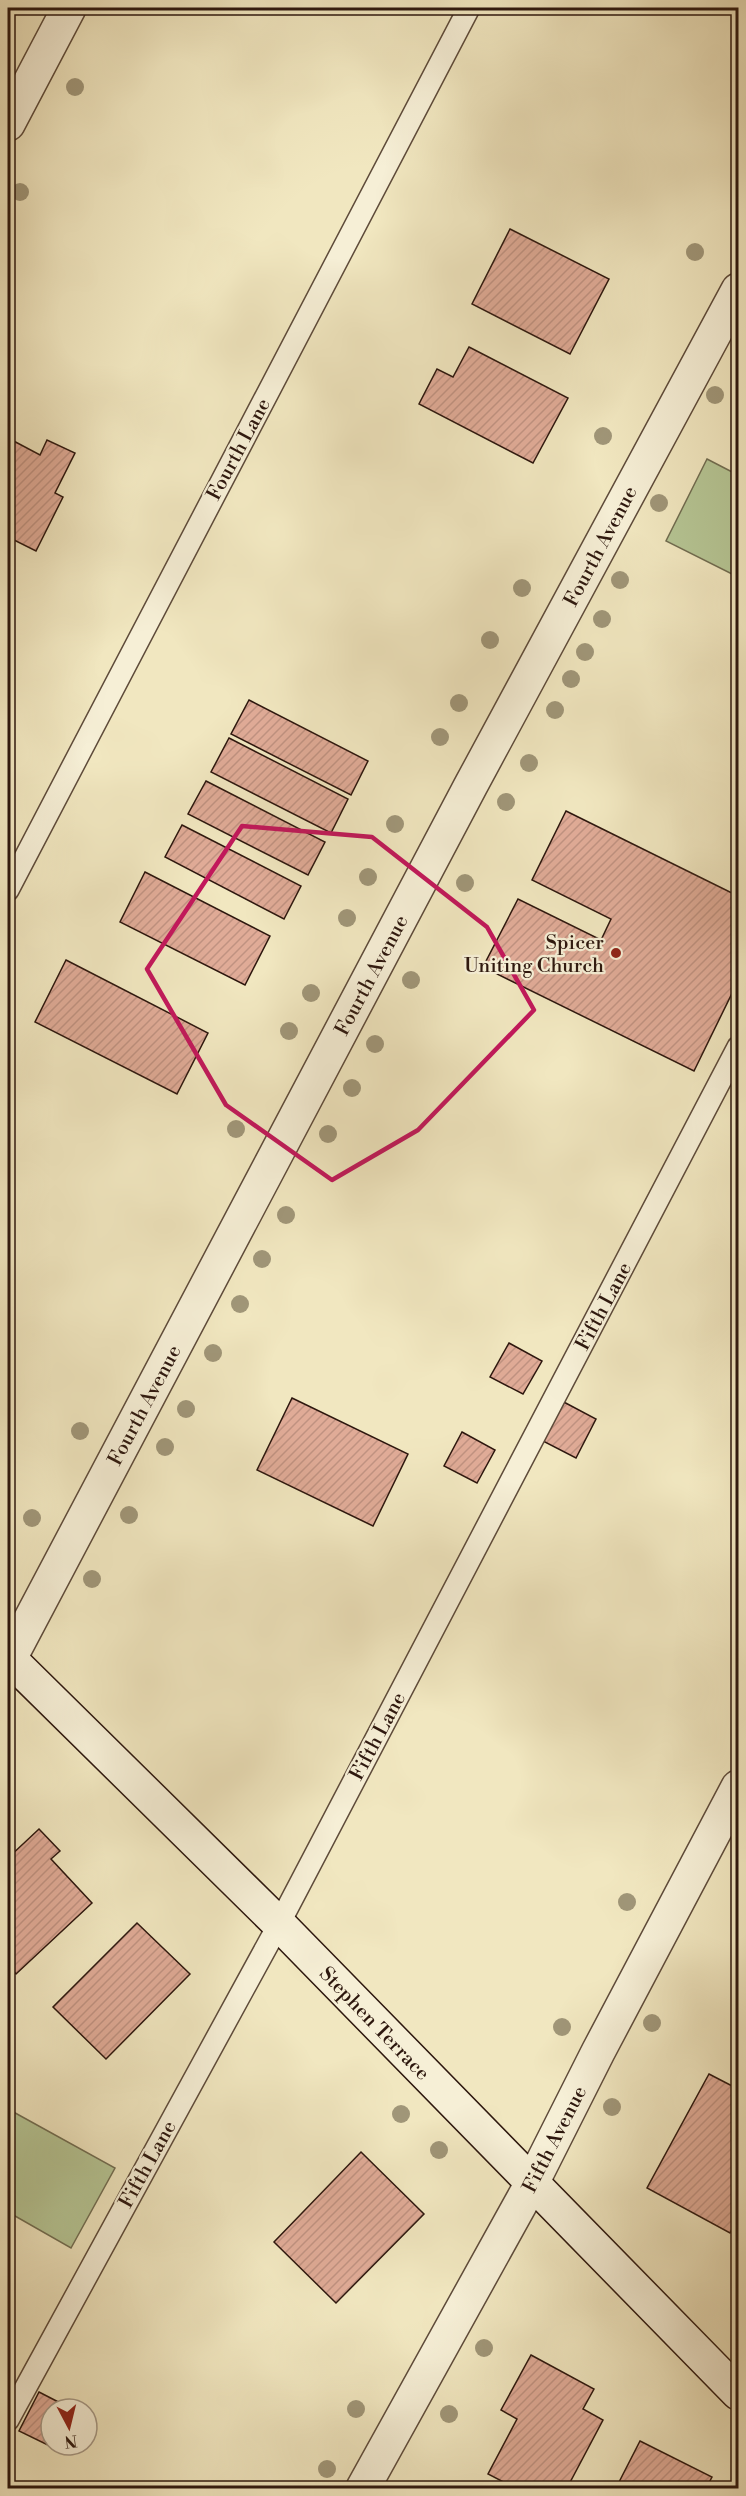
<svg xmlns="http://www.w3.org/2000/svg" width="746" height="2496" font-family="'Libre Bodoni',serif">
<style>
.grass{fill:#b6c695;stroke:#726e52;stroke-width:1.5}
.building{fill:url(#building-hatch);stroke:#2d170e;stroke-width:1.5}
.lines{fill:none;stroke-linecap:round;stroke-linejoin:round}
.service-casing{stroke:#5e4b3a;stroke-width:24}
.minor-casing{stroke:#5e4b3a;stroke-width:36}
.secondary-casing{stroke:#2d170e;stroke-width:36}
.service{stroke:#f6efd6;stroke-width:21}
.minor{stroke:#f6efd6;stroke-width:33}
.secondary{stroke:#f6efd6;stroke-width:33}
.tree{fill:#a09678}
.marked{fill:none;stroke:#c2185b;stroke-width:4.5;stroke-linejoin:round}
.poi-dot{fill:#8f2418;stroke:#f6efd6;stroke-width:2}
.labels{text-anchor:middle;stroke-width:4.5;stroke-linejoin:round;paint-order:stroke}
.street-label{font-size:20px;fill:#2d170e;stroke:#f6efd6}
.poi-label{font-size:20px;fill:#2d170e;stroke:#f6efd6;text-anchor:end}
</style>
<defs>
<pattern id="building-hatch" width="6" height="6" patternUnits="userSpaceOnUse" patternTransform="scale(1.5)"><rect width="6" height="6" fill="#e0ab97"/><path d="M-1 1l2-2M0 6l6-6M5 7l2-2" fill="none" stroke="#c09281"/></pattern>
</defs>
<rect width="100%" height="100%" fill="#f1e7c0"/>
<filter id="stains"><feTurbulence type="fractalNoise" baseFrequency=".00333" numOctaves="4"/><feColorMatrix values="0 0 0 0 .2 0 0 0 0 .09 0 0 0 0 .02 0 0 0 .5 -.17"/></filter>
<radialGradient id="worn" r=".72"><stop offset=".6" stop-color="#630" stop-opacity="0"/><stop offset="1" stop-color="#630" stop-opacity=".3"/></radialGradient>
<g class="grass">
<polygon points="707,459 738,475 738,577 666,541"/>
<polygon points="8,2109 115,2168 71,2248 8,2212"/>
</g>
<g class="building">
<polygon points="510,229 609,279 570,354 472,304"/>
<polygon points="469,347 568,398 533,463 419,404 437,369 453,377"/>
<polygon points="8,438 40,455 47,440 75,453 55,493 63,497 36,551 8,537"/>
<polygon points="249,700 368,761 351,795 231,734"/>
<polygon points="229,738 348,799 331,833 211,772"/>
<polygon points="206,781 325,842 308,875 188,814"/>
<polygon points="566,811 738,896 738,981 694,1071 483,967 518,899 601,940 611,919 532,880"/>
<polygon points="182,825 301,886 284,919 165,857"/>
<polygon points="145,872 270,936 245,985 120,922"/>
<polygon points="66,960 208,1033 177,1094 35,1022"/>
<polygon points="509,1343 542,1361 523,1394 490,1377"/>
<polygon points="292,1398 408,1454 373,1526 257,1470"/>
<polygon points="560,1400 596,1419 576,1458 539,1439"/>
<polygon points="462,1432 495,1450 477,1483 444,1466"/>
<polygon points="39,1829 60,1851 51,1859 92,1903 16,1974 8,1965 8,1858"/>
<polygon points="137,1923 190,1974 106,2059 53,2007"/>
<polygon points="709,2074 738,2089 738,2218 730,2233 647,2188"/>
<polygon points="361,2152 424,2214 336,2303 274,2242"/>
<polygon points="531,2355 594,2389 583,2409 603,2420 567,2488 515,2488 488,2474 517,2419 501,2410"/>
<polygon points="39,2392 72,2409 51,2409 51,2445 58,2445 56,2449 19,2431"/>
<polygon points="640,2441 712,2477 706,2488 616,2488"/>
</g>
<g class="lines">
<g class="service-casing">
<g id="service">
<polyline points="8,890 469,8"/>
<polyline points="8,2420 279,1924 738,1047"/>
</g>
</g>
<g class="minor-casing">
<g id="minor">
<polyline points="8,124 69,8"/>
<polyline points="8,1662 471,785 738,290"/>
<polyline points="363,2488 532,2183 598,2052 738,1787"/>
</g>
</g>
<g class="secondary-casing">
<polyline id="secondary" points="8,1657 279,1924 738,2393"/>
</g>
<use href="#service" class="service"/>
<use href="#minor" class="minor"/>
<use href="#secondary" class="secondary"/>
</g>
<g class="tree">
<circle cx="75" cy="87" r="9"/>
<circle cx="20" cy="192" r="9"/>
<circle cx="695" cy="252" r="9"/>
<circle cx="715" cy="395" r="9"/>
<circle cx="603" cy="436" r="9"/>
<circle cx="659" cy="503" r="9"/>
<circle cx="620" cy="580" r="9"/>
<circle cx="522" cy="588" r="9"/>
<circle cx="602" cy="619" r="9"/>
<circle cx="490" cy="640" r="9"/>
<circle cx="585" cy="652" r="9"/>
<circle cx="571" cy="679" r="9"/>
<circle cx="459" cy="703" r="9"/>
<circle cx="555" cy="710" r="9"/>
<circle cx="440" cy="737" r="9"/>
<circle cx="529" cy="763" r="9"/>
<circle cx="506" cy="802" r="9"/>
<circle cx="395" cy="824" r="9"/>
<circle cx="368" cy="877" r="9"/>
<circle cx="465" cy="883" r="9"/>
<circle cx="347" cy="918" r="9"/>
<circle cx="411" cy="980" r="9"/>
<circle cx="311" cy="993" r="9"/>
<circle cx="289" cy="1031" r="9"/>
<circle cx="375" cy="1044" r="9"/>
<circle cx="352" cy="1088" r="9"/>
<circle cx="236" cy="1129" r="9"/>
<circle cx="328" cy="1134" r="9"/>
<circle cx="286" cy="1215" r="9"/>
<circle cx="262" cy="1259" r="9"/>
<circle cx="240" cy="1304" r="9"/>
<circle cx="213" cy="1353" r="9"/>
<circle cx="186" cy="1409" r="9"/>
<circle cx="80" cy="1431" r="9"/>
<circle cx="165" cy="1447" r="9"/>
<circle cx="129" cy="1515" r="9"/>
<circle cx="32" cy="1518" r="9"/>
<circle cx="92" cy="1579" r="9"/>
<circle cx="627" cy="1902" r="9"/>
<circle cx="652" cy="2023" r="9"/>
<circle cx="562" cy="2027" r="9"/>
<circle cx="612" cy="2107" r="9"/>
<circle cx="401" cy="2114" r="9"/>
<circle cx="439" cy="2150" r="9"/>
<circle cx="484" cy="2348" r="9"/>
<circle cx="356" cy="2409" r="9"/>
<circle cx="449" cy="2414" r="9"/>
<circle cx="327" cy="2469" r="9"/>
</g>
<path class="marked" d="M242 826 372 837 487 927 534 1010 418 1130 332 1180 226 1105 147 969Z"/>
<circle class="poi-dot" cx="616" cy="953" r="6"/>
<g class="labels">
<g class="street-label">
<text transform="translate(238 449) rotate(-62)" y="7">Fourth Lane</text>
<text transform="translate(600 546) rotate(-62)" y="7">Fourth Avenue</text>
<text transform="translate(371 975) rotate(-62)" y="7">Fourth Avenue</text>
<text transform="translate(603 1306) rotate(-62)" y="7">Fifth Lane</text>
<text transform="translate(144 1405) rotate(-62)" y="7">Fourth Avenue</text>
<text transform="translate(377 1736) rotate(-62)" y="7">Fifth Lane</text>
<text transform="translate(375 2023) rotate(46)" y="7">Stephen Terrace</text>
<text transform="translate(554 2139) rotate(-63)" y="7">Fifth Avenue</text>
<text transform="translate(147 2164) rotate(-61)" y="7">Fifth Lane</text>
</g>
<g class="poi-label">
<text x="604" y="949">Spicer<tspan x="604" dy="23">Uniting Church</tspan></text>
</g>
</g>
<rect width="746" height="2496" fill="none" stroke="#f1e7c0" stroke-width="30"/>
<rect x="9" y="9" width="728" height="2478" fill="none" stroke="#2d170e" stroke-width="3"/>
<rect x="15" y="15" width="716" height="2466" fill="none" stroke="#2d170e" stroke-width="1.5"/>
<g transform="translate(69 2427) rotate(173)"><circle r="28" fill="#f6efd6" stroke="#a69986" stroke-width="1.5"/>
<path d="M0-4.5L10 22L0 15L-10 22Z" fill="#8f2418"/>
<text y="-9" font-size="16" font-weight="bold" text-anchor="middle" fill="#2d170e">N</text>
</g>
<rect width="100%" height="100%" filter="url(#stains)"/>
<rect width="100%" height="100%" fill="url(#worn)"/>
</svg>
